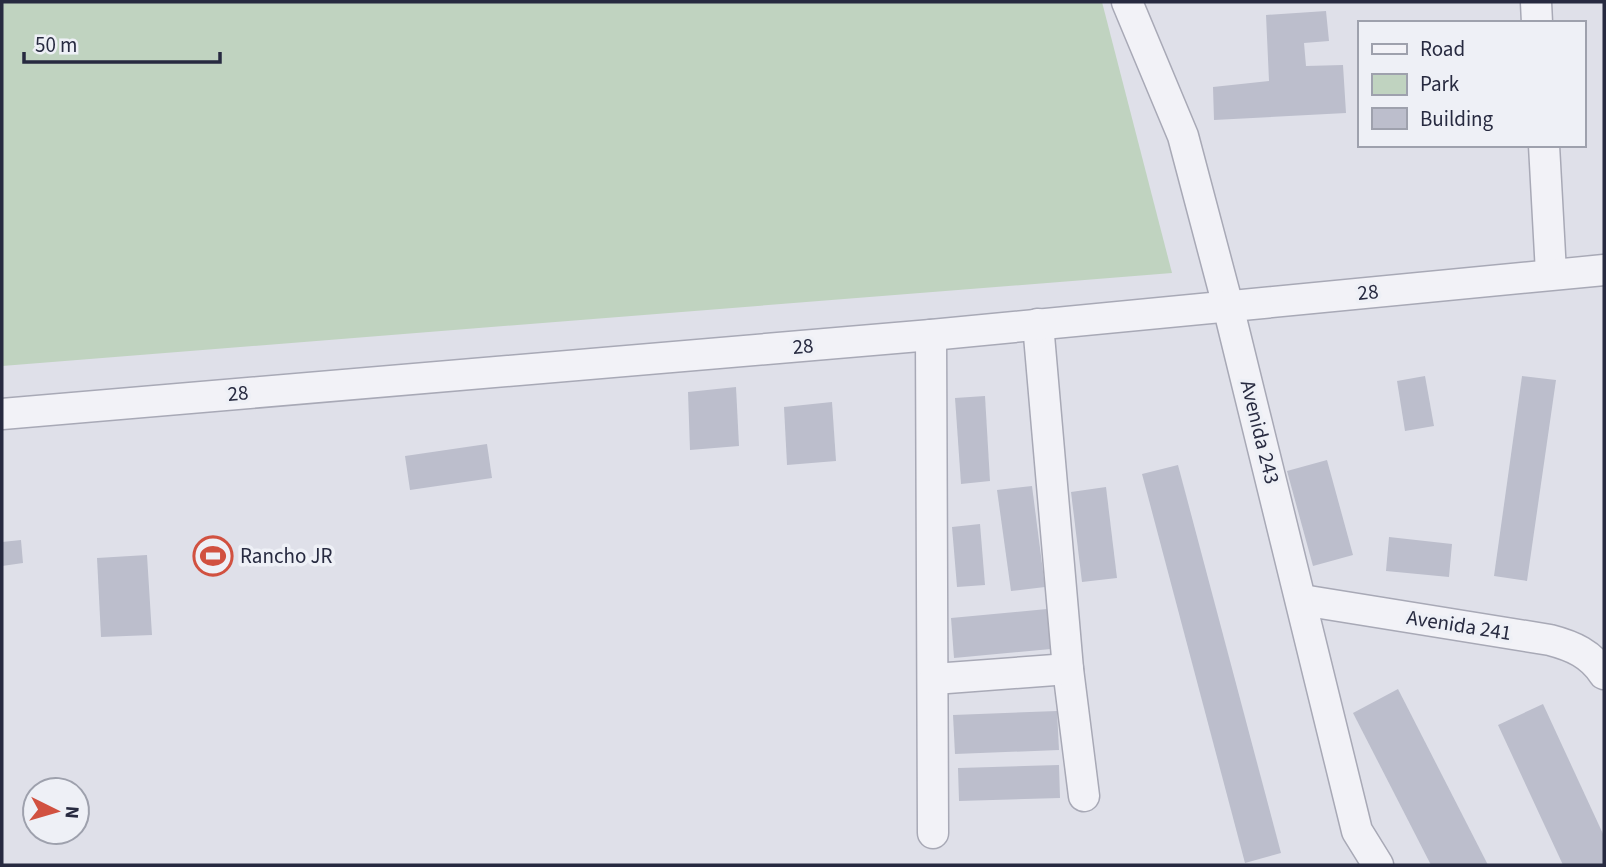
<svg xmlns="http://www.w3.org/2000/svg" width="1606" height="867" font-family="'Source Sans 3',sans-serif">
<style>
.green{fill:#c0d3c0}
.water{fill:#99a3ca}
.building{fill:#bcbecc}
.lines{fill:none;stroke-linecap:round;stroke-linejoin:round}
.minor-casing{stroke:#a8a9b6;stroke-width:33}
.minor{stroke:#f2f2f7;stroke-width:30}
.labels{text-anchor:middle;stroke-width:7;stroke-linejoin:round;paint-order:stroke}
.street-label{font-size:21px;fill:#272a40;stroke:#eef0f6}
.poi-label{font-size:21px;fill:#272a40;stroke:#eef0f6;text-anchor:start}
</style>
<rect width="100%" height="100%" fill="#dfe0e9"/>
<polygon class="green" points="2,2 1102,2 1172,273 2,366"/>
<polygon class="water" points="218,540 223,571 210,576 203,541"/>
<g class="building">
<polygon points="1326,11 1329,41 1304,43 1306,66 1343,65 1346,113 1214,120 1213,87 1269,81 1266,15"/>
<polygon points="1425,376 1434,426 1405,431 1397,381"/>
<polygon points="1522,376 1556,380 1527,581 1494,576"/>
<polygon points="736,387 739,446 690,450 688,392"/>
<polygon points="985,396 990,481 961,484 955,398"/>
<polygon points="832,402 836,461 787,465 784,407"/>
<polygon points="487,444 492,478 410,490 405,456"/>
<polygon points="1327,460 1353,555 1313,566 1287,471"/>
<polygon points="1178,465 1281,853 1245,863 1142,474"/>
<polygon points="1032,486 1045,587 1011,591 997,490"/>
<polygon points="1106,487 1117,578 1082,582 1071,492"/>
<polygon points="980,524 985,585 957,587 952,527"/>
<polygon points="1389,537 1452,544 1449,577 1386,571"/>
<polygon points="21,540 23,563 2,566 2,542"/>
<polygon points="147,555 152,635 101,637 97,558"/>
<polygon points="1047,609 1051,649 954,658 951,618"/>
<polygon points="1398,689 1488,865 1431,865 1353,713"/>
<polygon points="1543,704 1604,836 1604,865 1563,865 1498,725"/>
<polygon points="1057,711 1059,750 955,754 953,715"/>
<polygon points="1059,765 1060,798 959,801 958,768"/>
</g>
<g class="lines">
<g class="minor-casing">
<g id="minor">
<polyline points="1127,2 1183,136 1228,306 1357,831 1378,865"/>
<polyline points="1536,2 1537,23"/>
<polyline points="1544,145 1551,273"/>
<polyline points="1038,324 1068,669 1084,796"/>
<polyline points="931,335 933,833"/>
<polyline points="2,414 931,335 1604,270"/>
<path d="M1302 600 1550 640C1573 646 1591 654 1604 674"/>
<polyline points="934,679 1068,669"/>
</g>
</g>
<use href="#minor" class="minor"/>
</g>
<defs>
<g id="stadium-ring" transform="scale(2.0125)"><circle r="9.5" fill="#eef0f6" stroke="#d15140" stroke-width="1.5"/><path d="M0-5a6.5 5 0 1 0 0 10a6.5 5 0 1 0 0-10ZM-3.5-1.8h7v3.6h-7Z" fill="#d15140"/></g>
</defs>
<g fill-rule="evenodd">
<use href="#stadium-ring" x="213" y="556"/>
</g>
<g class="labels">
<g class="street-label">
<text transform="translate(1368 292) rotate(-6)" y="7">28</text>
<text transform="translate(803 346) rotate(-5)" y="7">28</text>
<text transform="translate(238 393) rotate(-5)" y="7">28</text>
<text transform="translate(1260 432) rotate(76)" y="7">Avenida 243</text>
<text transform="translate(1459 625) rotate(9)" y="7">Avenida 241</text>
</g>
<g class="poi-label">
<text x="240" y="563">Rancho JR</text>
</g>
</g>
<rect width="1606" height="867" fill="none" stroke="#272a40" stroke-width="7"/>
<rect x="1358" y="21" width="228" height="126" fill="#eef0f6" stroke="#9ea1ad" stroke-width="2"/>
<rect x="1372" y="44" width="35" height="10" fill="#f2f2f7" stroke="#9ea1ad" stroke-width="2"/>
<text x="1420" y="56" font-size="21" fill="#272a40">Road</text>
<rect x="1372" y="74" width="35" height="21" fill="#c0d3c0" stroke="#9ea1ad" stroke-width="2"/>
<text x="1420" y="91" font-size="21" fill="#272a40">Park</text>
<rect x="1372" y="108" width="35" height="21" fill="#bcbecc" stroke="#9ea1ad" stroke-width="2"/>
<text x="1420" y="126" font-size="21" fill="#272a40">Building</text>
<g transform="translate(56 811) rotate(95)"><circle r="33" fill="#eef0f6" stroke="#9ea1ad" stroke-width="2"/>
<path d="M0-5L12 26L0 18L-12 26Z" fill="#d15140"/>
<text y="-10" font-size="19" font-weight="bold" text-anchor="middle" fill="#272a40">N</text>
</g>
<path d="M24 52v10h196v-10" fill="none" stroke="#272a40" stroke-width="3.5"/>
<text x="35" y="52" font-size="21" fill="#272a40" stroke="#eef0f6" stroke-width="5" paint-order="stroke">50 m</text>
</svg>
